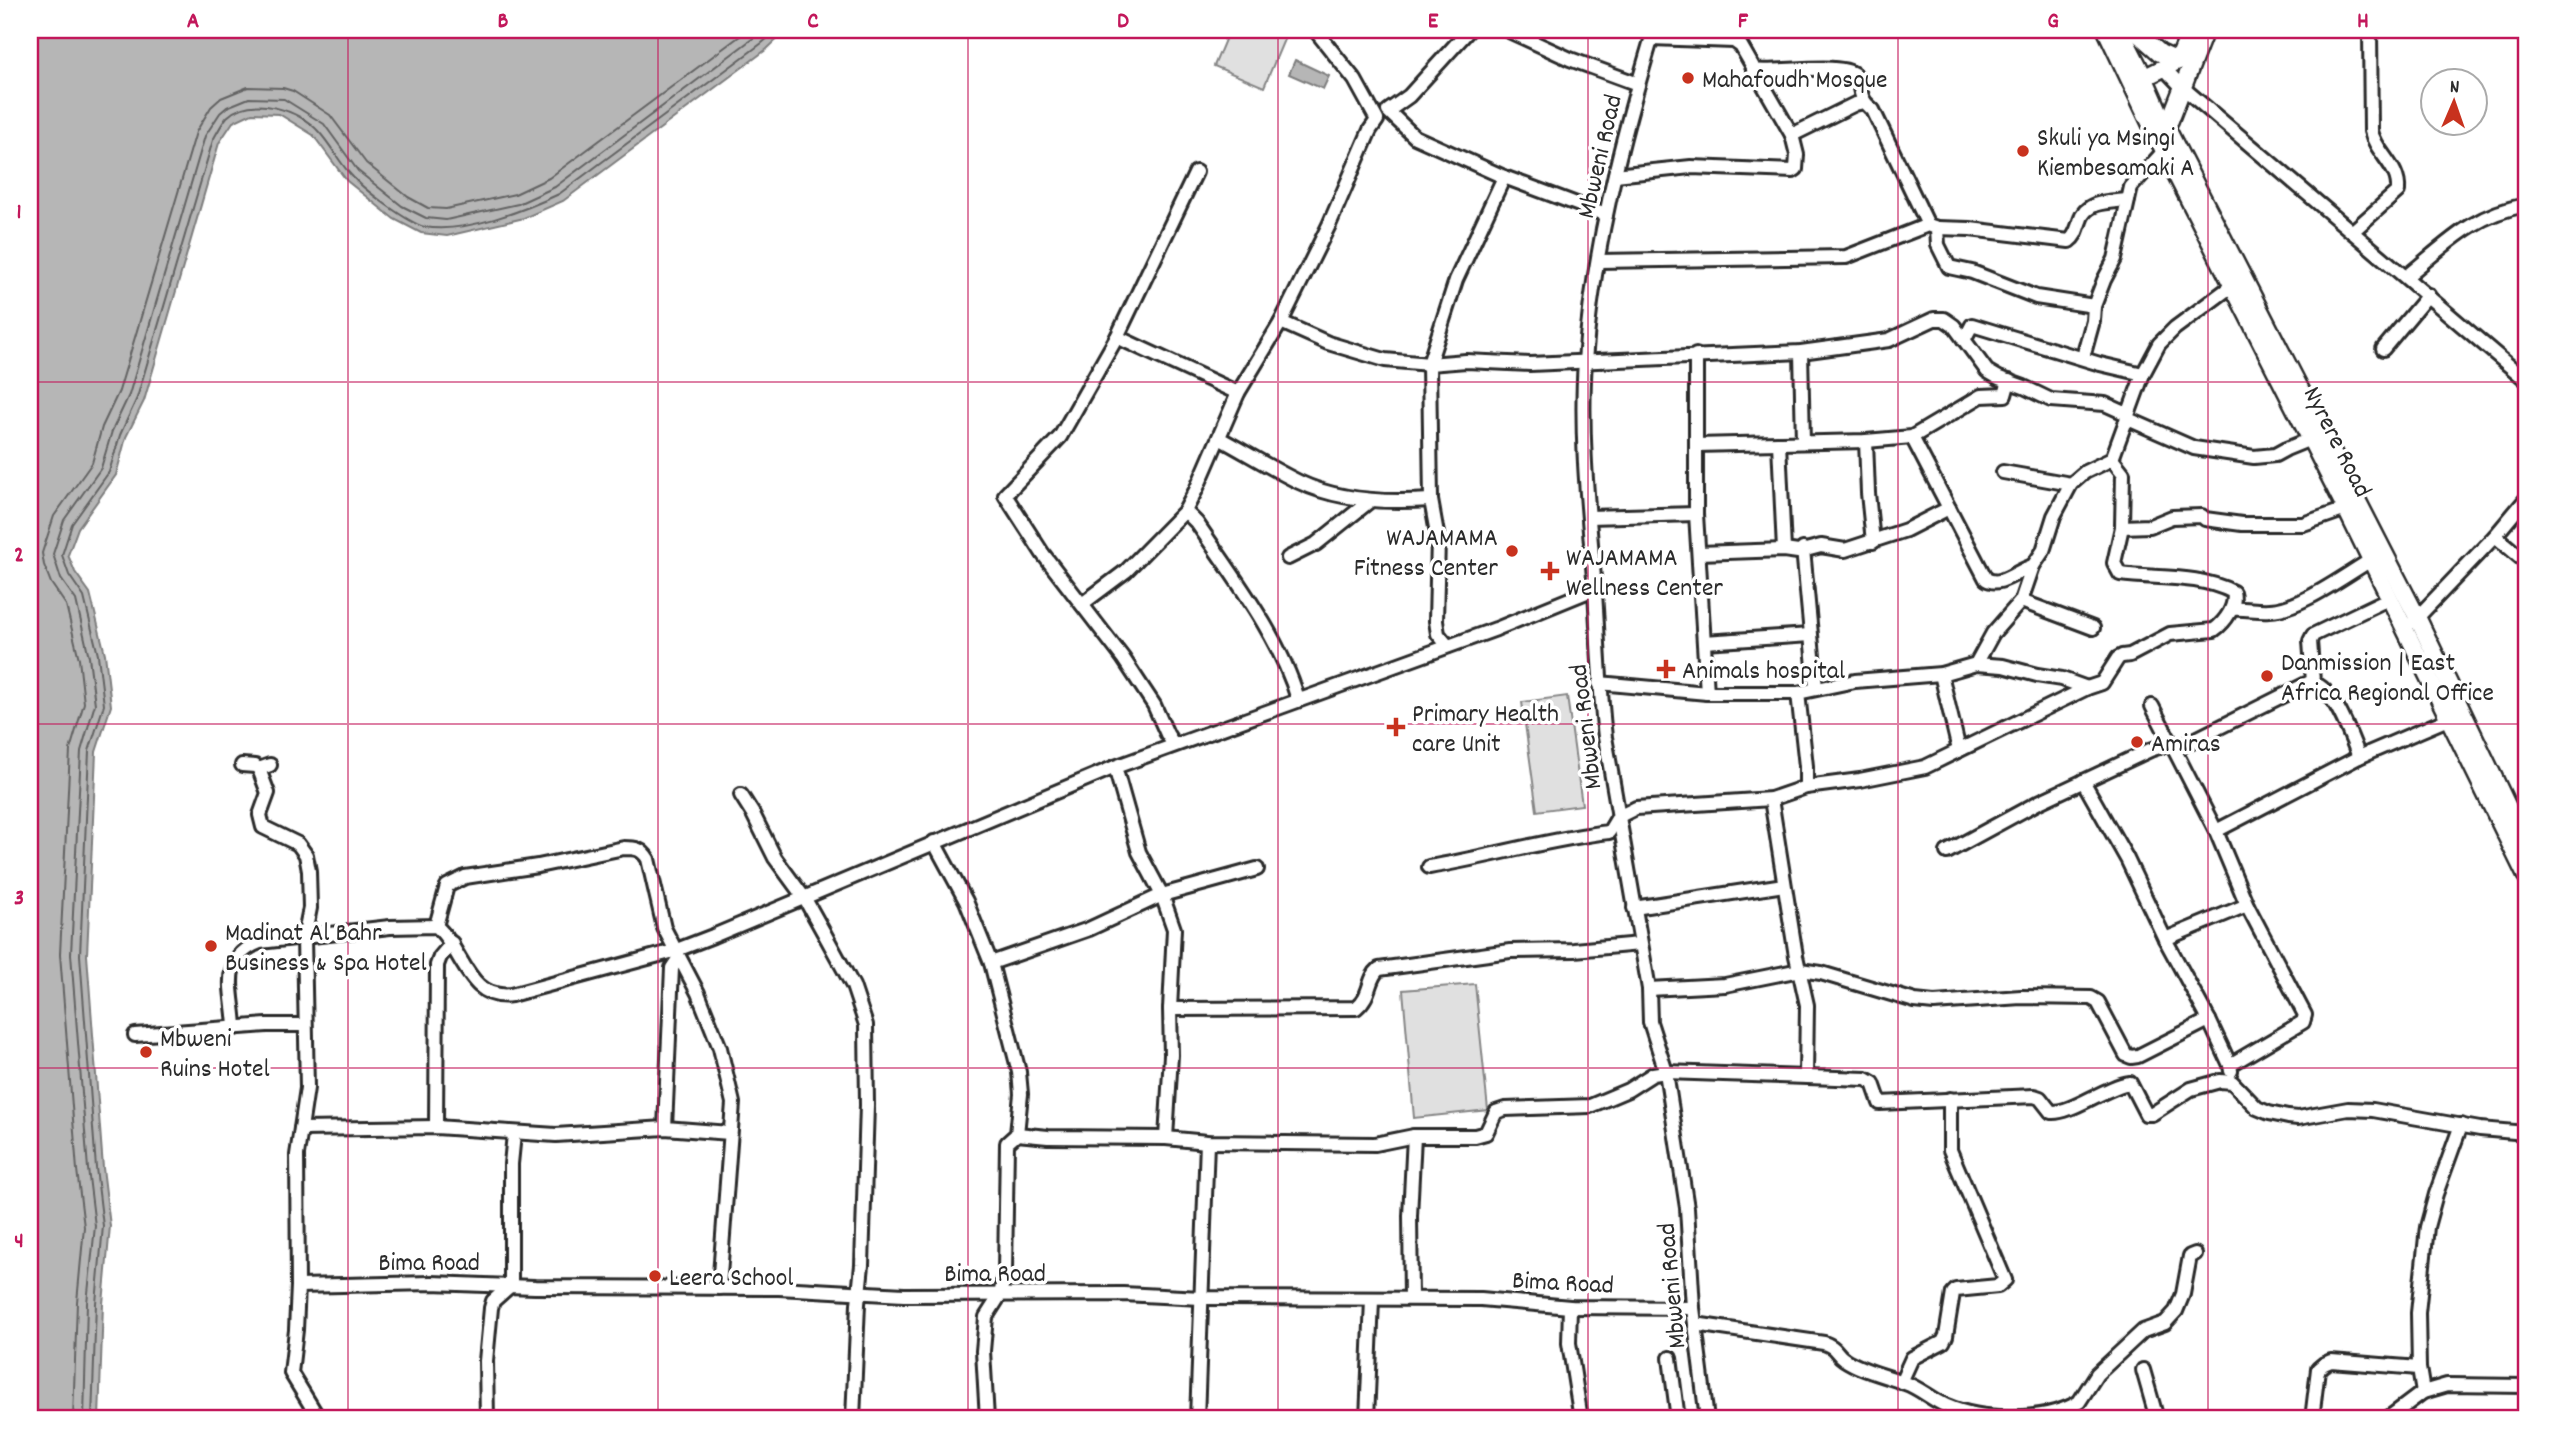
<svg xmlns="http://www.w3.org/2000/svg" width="2556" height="1449" font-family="Dekko,sans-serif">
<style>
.green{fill:#e0e0e0;stroke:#868686;stroke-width:2}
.water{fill:#b6b6b6;stroke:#7e7e7e;stroke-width:2}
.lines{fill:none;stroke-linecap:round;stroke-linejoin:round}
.shore{stroke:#636363;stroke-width:2}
.minor-casing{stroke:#2b2b2b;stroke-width:18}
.major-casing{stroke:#2b2b2b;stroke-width:21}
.minor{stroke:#fff;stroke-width:12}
.major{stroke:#fff;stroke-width:16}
.grid{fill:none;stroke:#c2185b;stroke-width:2;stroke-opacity:0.55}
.poi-dot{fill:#c8321e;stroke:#fff;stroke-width:2.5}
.labels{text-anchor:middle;stroke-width:7;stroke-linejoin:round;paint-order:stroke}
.poi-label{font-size:26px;fill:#2b2b2b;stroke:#fff;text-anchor:start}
.street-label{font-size:26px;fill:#2b2b2b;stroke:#fff}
.neatline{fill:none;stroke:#c2185b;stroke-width:2.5}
.grid-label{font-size:23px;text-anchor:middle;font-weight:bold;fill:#c2185b}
</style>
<rect width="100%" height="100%" fill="#fff"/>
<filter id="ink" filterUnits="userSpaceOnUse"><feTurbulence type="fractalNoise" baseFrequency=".0143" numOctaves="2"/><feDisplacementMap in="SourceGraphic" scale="14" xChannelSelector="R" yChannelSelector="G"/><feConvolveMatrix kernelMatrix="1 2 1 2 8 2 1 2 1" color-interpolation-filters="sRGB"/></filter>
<g filter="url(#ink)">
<g class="green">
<polygon points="1229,30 1288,30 1264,87 1214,66"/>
<polygon points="1567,696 1582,805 1537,811 1522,702"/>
<polygon points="1475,984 1488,1110 1414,1118 1403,990"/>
</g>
<g class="water">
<polygon points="30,30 787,30 767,49 563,201 524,218 447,236 421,233 394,219 347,181 313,135 279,114 252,113 233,122 219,143 144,401 126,437 116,475 78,528 68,555 75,572 90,593 105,654 111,706 96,752 87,955 103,1168 110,1226 103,1304 99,1419 30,1419"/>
<polygon points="1295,60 1329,76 1323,89 1289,74"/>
</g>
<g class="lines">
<g class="shore">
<polyline points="73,1419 77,1302 84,1227 77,1170 60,954 70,750 84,703 79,659 66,605 51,583 44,565 42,553 54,516 92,463 102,427 119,391 196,132 211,107 221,98 248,87 283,88 293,91 330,115 366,163 408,197 428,208 446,209 515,194 549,178 748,30"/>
<polyline points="84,1419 87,1303 95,1226 88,1169 71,954 81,751 95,704 89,657 76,600 61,579 53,554 64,520 101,468 112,431 129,395 205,136 220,113 227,107 249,98 284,99 324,124 358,171 402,206 426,218 446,220 518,204 555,187 764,30"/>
<path d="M92 1419 96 1303 103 1226 96 1168 80 955 89 751 104 705 98 655 84 597 69 575 62 555 72 524 109 472 120 435 137 398 213 140C217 133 222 123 227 117 252 94 300 110 319 132 331 145 339 162 351 175 363 189 408 223 425 227 464 234 525 210 559 194L762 43 777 30"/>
</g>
<g class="minor-casing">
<g id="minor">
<polyline points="1469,30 1409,96 1388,111 1415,137 1504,177 1606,215"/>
<polyline points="1507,30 1570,59 1638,84"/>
<path d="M1654 30C1622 137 1593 249 1585 361 1580 433 1588 507 1594 578 1598 631 1599 684 1605 737L1649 989 1650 1022 1666 1072 1687 1208 1693 1308 1707 1419"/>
<polyline points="1651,38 1734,41 1741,46 1792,135 1855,104 1864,102"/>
<polyline points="2164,68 2182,87 2526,380"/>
<path d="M1753 70C1773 74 1846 61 1856 76 1861 83 1859 95 1865 102 1867 105 1870 107 1873 110L1928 225"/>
<polyline points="1615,175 1691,167 1793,171 1796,169 1797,155 1792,135"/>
<path d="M1937 228 1970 229 2069 241C2076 236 2077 229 2080 221 2086 200 2110 202 2128 200"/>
<path d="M2353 231 2398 191C2400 166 2376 154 2371 131L2370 30"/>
<polyline points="1598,261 1846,257 1928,225 1937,228 1938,245 1949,267 1972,272 2036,297 2094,306 2104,280 2115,259 2131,187 2164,151"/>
<path d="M2407 276C2448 243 2472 215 2526 205"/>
<polyline points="1281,322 1328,343 1385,360 1429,364 1466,361 1530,364 1801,352 1889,340 1934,319 1944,319 1954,326 1987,371 1999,378 2024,387 2051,400 2105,404 2125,413 2128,419 2194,448 2254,457 2275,455 2286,449 2318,436"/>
<polyline points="1117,337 1238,393"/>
<polyline points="1964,340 1972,325 2100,364 2143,374"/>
<polyline points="2383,349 2428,295"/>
<polyline points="1801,352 1803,442"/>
<polyline points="1696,355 1696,514 1707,693"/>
<polyline points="2083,357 2093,321 2094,306"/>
<path d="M1912 437 1986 579C2001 588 2017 570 2033 566"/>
<path d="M1219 438C1245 452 1272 469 1299 482 1339 501 1388 503 1431 500"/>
<polyline points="1866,441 1868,493 1873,542"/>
<polyline points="1779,443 1784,550"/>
<polyline points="1696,445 1866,441 1912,437 1981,396 2005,395 2009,381"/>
<polyline points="2003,472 2071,484"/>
<path d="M1185 511 1197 523C1234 578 1279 635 1298 699"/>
<polyline points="1589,517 1696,514"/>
<polyline points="2122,527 2150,526 2172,517 2202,516 2205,519 2242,524 2303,524 2346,509"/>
<polyline points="2495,536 2526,562"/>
<polyline points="1803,549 1816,688"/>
<polyline points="1699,553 1784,550 1798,552 1821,546 1845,550 1906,530 1949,508"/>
<polyline points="1288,558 1316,544 1371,500"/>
<polyline points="2021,601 2093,628"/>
<polyline points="1082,604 1126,571 1185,511 1196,490 1238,393 1281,322 1329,225 1370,130 1377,120 1355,80 1315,30"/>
<path d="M2232 609C2245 608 2257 611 2270 610 2300 609 2344 576 2371 560"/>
<polyline points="2413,622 2495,536 2526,499"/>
<polyline points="1704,642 1810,635"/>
<polyline points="1448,646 1438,634 1436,621 1438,539 1431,500 1429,364 1456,280 1504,177"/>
<polyline points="1976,664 2003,666 2037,675 2062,679 2087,688"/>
<polyline points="1941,674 1959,750"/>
<polyline points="2313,682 2310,641 2313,635 2390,598"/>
<polyline points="1599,683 1707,693 1798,693 1855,681 1941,674 1976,664 1993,633 2021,601 2033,566 2043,551 2054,516 2071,484 2085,472 2112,459 2143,374 2159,344 2175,328 2233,285"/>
<polyline points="1798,693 1806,766 1806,787"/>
<polyline points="2152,706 2216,831 2247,905 2305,1015 2303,1022 2230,1065"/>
<polyline points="1174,745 1167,734 1154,705 1123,658 1043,554 1005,495 1060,437 1117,337 1196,172"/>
<polyline points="242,765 255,766 259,769 270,765"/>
<path d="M1115 767 1139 852 1162 895 1174 929 1170 1009 1356 1008C1372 995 1367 979 1379 969L1510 951 1574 950 1640 944"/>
<polyline points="259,769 268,793 260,815 263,827 298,844 306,855 309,871 310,908 304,938 307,1088 297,1155 298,1286 296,1330 291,1373 319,1419"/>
<polyline points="2083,781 2127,859 2165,939 2209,1020 2230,1065 2231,1071"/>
<polyline points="741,795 753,814 775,858 805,899 824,933 853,986 866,1025 867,1105 862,1265 858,1304 853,1419"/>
<polyline points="1771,799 1796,956 1807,1005 1806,1076"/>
<polyline points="2216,831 2359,757 2455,716"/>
<polyline points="934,842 966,901 991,963 1019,1072 1021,1094 1017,1134 1007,1143 1005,1272 1000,1295 986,1317 983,1351 987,1419"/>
<path d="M1947 852 2039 802 2150 750 2162 746 2184 745 2308 683C2332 680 2351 737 2359 757"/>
<path d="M1429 867C1490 857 1548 839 1609 832L1618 817 1636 808 1771 799 1806 787 1860 780 1925 767 2087 688 2102 683 2118 658 2122 656 2130 655 2170 634 2214 630C2225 622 2237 606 2233 592 2198 574 2159 579 2120 574L2114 563 2122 527 2123 473 2112 459"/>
<polyline points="1634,908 1784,885"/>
<path d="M436 926 447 886 465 877 538 866 624 848C636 848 642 849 648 859L664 928 698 993 720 1048 733 1103 719 1288"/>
<polyline points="2165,939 2247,905"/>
<polyline points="991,963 1089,929 1162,895 1257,869"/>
<polyline points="1649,989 1725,985 1800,970 1821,973 1915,1001 1934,1003 2021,997 2091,998 2098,1002 2126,1055 2131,1057 2138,1056 2209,1020"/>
<path d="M235 1028C234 992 217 959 260 942L390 927 436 926C463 949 468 1001 511 995L674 951 713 936 1115 767 1496 629 1594 589"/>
<polyline points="135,1035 267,1025 304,1025"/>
<polyline points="436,1127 437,965 440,957 452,943"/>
<polyline points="665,1128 672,968 678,959"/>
<polyline points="301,1129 436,1127 556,1135 665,1128 730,1133"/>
<path d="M1017 1134 1048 1137 1166 1138 1207 1142 1375 1144 1414 1136H1475L1486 1133 1496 1112 1505 1109 1590 1106 1628 1090 1653 1074 1666 1072 1866 1079 1873 1083 1880 1103 2034 1096 2040 1098 2051 1112C2071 1114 2106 1086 2130 1083L2146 1114H2152L2191 1089 2220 1081 2232 1082 2257 1108 2269 1113 2288 1117 2298 1118 2348 1109 2373 1110 2480 1129 2526 1133"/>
<polyline points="1166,1138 1171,1055 1170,1009"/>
<polyline points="298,1286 432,1283 535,1287 779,1288 904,1295 1123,1294 1201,1298 1481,1299 1570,1307 1693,1308"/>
<polyline points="1411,1298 1410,1216 1414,1136"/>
<polyline points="1570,1307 1569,1343 1581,1419"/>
<path d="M1695 1324 1824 1343C1838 1348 1835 1353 1844 1359 1862 1371 1884 1375 1905 1383 1920 1388 1932 1400 1947 1406 1981 1421 2047 1422 2079 1402L2097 1374 2143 1331 2165 1323 2176 1311 2183 1294 2190 1256 2195 1254"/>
<polyline points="1670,1358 1678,1419"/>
<polyline points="2143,1370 2157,1419"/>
<polyline points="1901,1382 1912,1358 1943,1342 1946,1336 1953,1293 1956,1290 1998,1286 2005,1280 1950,1150 1950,1099"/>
<polyline points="2423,1392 2419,1368 2418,1313 2427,1227 2436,1194 2461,1125"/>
<polyline points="487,1419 486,1361 491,1308 493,1301 511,1285 511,1164 514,1134"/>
<polyline points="1197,1419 1207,1142"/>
<polyline points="1367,1419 1372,1300"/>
<polyline points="2312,1419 2318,1369 2324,1364 2331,1361 2419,1368"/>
<polyline points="2387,1419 2423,1392 2447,1385 2526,1386"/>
</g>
</g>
<g class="major-casing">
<g id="major">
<polyline points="2106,30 2155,133 2346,509 2526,876"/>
<polyline points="2120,30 2145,79 2166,127 2418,619 2526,845"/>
<polyline points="2134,30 2160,53 2178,61"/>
<polyline points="2137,81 2178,61 2191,30"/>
<polyline points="2159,131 2166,127 2170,120 2205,30"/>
</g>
</g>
<use href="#minor" class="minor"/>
<use href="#major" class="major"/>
</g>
</g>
<path class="grid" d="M348 30V1419M658 30V1419M968 30V1419M1278 30V1419M1588 30V1419M1898 30V1419M2208 30V1419M30 382H2526M30 724H2526M30 1068H2526"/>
<g class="poi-dot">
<circle cx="1688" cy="78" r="7"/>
<circle cx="2023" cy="151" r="7"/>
<circle cx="1512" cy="551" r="7"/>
<path d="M1546.5 560.5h7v7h7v7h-7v7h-7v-7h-7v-7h7z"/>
<path d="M1662.5 658.5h7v7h7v7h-7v7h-7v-7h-7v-7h7z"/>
<circle cx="2267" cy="676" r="7"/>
<path d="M1392.5 716.5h7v7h7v7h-7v7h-7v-7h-7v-7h7z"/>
<circle cx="2137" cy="742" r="7"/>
<circle cx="211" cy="946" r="7"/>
<circle cx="146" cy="1052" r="7"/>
<circle cx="655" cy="1276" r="7"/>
</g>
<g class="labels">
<g class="poi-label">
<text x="1702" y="87">Mahafoudh Mosque</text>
<text x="2037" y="145">Skuli ya Msingi<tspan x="2037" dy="30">Kiembesamaki A</tspan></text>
<text x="1498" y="545" text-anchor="end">WAJAMAMA<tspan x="1498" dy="30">Fitness Center</tspan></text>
<text x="1566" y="565">WAJAMAMA<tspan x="1566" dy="30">Wellness Center</tspan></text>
<text x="2281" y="670">Danmission | East<tspan x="2281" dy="30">Africa Regional Office</tspan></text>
<text x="1682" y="678">Animals hospital</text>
<text x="1412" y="721">Primary Health<tspan x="1412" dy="30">care Unit</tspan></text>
<text x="2151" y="751">Amiras</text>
<text x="225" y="940">Madinat Al Bahr<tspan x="225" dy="30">Business &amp; Spa Hotel</tspan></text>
<text x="160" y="1046">Mbweni<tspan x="160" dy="30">Ruins Hotel</tspan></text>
<text x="669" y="1285">Leera School</text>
</g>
<g class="street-label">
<text transform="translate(1598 156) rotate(-77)" y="9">Mbweni Road</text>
<text transform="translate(2339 441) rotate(63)" y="9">Nyrere Road</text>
<text transform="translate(1584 727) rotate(-97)" y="9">Mbweni Road</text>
<text x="429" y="1270">Bima Road</text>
<text x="995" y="1281">Bima Road</text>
<text transform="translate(1563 1281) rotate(3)" y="9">Bima Road</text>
<text transform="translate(1670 1286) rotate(-95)" y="9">Mbweni Road</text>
</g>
</g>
<rect width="2556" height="1449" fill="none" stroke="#fff" stroke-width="77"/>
<g transform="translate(2454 102) rotate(2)"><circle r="33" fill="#ffffff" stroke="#aaaaaa" stroke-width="2"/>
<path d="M0-5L12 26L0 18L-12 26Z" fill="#c8321e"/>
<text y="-10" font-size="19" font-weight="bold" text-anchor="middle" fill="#2b2b2b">N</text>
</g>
<rect x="38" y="38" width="2480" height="1372" class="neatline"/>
<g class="grid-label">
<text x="193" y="27">A</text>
<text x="503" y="27">B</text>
<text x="813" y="27">C</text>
<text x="1123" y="27">D</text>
<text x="1433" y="27">E</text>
<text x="1743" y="27">F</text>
<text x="2053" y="27">G</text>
<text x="2363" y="27">H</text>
<text x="19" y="218">1</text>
<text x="19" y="561">2</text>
<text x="19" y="904">3</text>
<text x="19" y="1247">4</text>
</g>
</svg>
